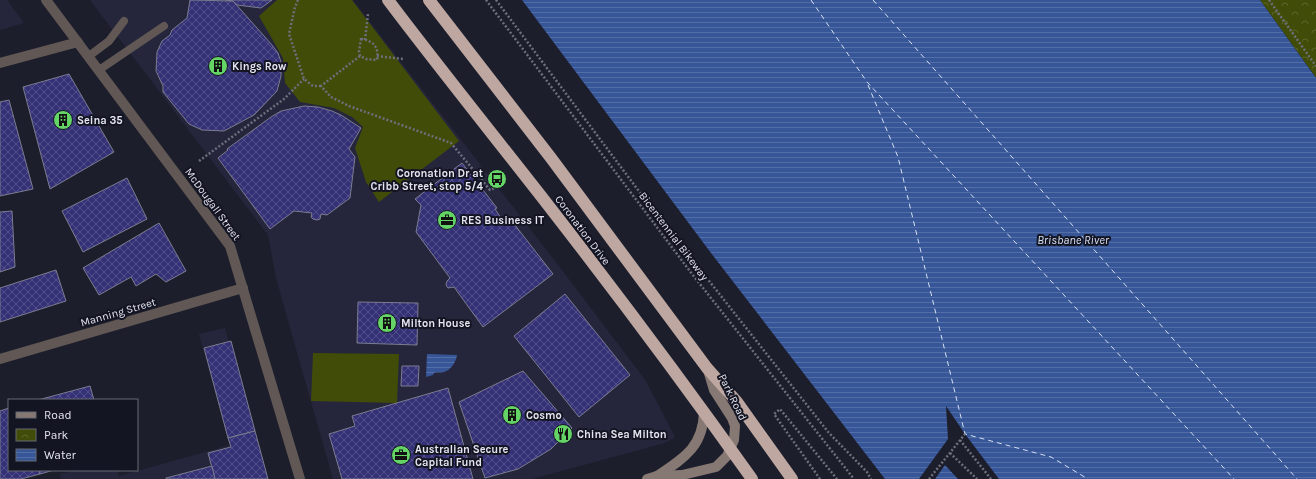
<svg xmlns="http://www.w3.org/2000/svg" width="1316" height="479" font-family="Karla,sans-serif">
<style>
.built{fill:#25263b}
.grass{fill:#404c07}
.park{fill:url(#park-crowns)}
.water{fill:url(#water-rules)}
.pier{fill:#1d1e2c}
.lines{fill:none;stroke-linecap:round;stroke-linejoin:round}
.ferry{stroke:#d7e1f4;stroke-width:1;stroke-dasharray:5 4;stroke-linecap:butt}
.building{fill:url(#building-cross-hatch);stroke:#7b7c8f}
.path{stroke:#6e6f7c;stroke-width:2.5;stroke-dasharray:2 2;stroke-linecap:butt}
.lane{stroke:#615855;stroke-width:8}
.street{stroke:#615855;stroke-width:10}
.secondary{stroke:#867873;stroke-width:10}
.highway{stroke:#bda7a0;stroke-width:12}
.labels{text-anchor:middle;stroke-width:4;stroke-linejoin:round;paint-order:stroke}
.poi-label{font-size:11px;font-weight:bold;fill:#e4e5f0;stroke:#141523;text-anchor:start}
.street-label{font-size:11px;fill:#e4e5f0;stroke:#141523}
.water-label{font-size:12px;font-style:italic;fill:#d7e1f4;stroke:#141523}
</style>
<defs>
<pattern id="park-crowns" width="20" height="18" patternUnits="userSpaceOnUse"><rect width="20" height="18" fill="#404c07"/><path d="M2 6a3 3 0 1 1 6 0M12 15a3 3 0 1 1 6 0" fill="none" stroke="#5b662b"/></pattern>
<pattern id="water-rules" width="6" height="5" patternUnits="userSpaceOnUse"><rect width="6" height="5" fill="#365698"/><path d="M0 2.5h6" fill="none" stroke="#536ea7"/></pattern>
<pattern id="building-cross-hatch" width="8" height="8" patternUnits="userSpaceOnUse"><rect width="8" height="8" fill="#353176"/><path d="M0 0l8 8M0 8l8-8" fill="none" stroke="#524f8a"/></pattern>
</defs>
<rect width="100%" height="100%" fill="#1d1e2c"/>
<g class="built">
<polygon points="0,0 7,0 24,23 0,30"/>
<polygon points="90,0 353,0 565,274 646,381 675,437 665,443 532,479 333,479 300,363 276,278 268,235"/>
<polygon points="225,328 266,479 61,479 60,474 77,470 117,470 119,476 230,445 199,334"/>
</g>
<g class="grass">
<polygon points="277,0 352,0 459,141 379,202 366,182 355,148 363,127 352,117 334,108 300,102 285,83 283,58 259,16"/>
<polygon points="313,353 399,354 397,403 311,401"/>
</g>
<polygon class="park" points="1260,0 1316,0 1316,78 1312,72"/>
<g class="water">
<polygon points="522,0 1260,0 1316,78 1316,479 885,479 711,253"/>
<path d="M427 354 457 355C456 362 451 370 444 372 440 373 437 372 434 373L433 375 426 377Z"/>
</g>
<polygon class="pier" points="946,406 965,434 999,479 958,479 945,465 935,479 919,479 948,439"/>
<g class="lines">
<g class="ferry">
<polyline points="811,0 867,82 1234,479"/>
<polyline points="873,0 1297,479"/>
<polyline points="868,85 898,157 965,434 1051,457 1088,479"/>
</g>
</g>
<g class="building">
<polygon points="190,0 233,1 272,45 278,53 281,62 281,76 277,91 254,115 224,131 202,130 189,124 163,92 163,86 156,71 157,52 162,41 170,35 172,30 187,18"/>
<polygon points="226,0 272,0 261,8 237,5 233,1"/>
<polygon points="69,74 114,152 50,189 23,87"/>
<polygon points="9,100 33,189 0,196 0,102"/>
<polygon points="304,106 318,107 332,111 341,115 361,128 349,149 355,157 350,198 327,215 321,214 320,219 317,220 313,219 311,217 312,213 294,211 270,229 218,158 228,150 227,149 271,117 281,111"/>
<polygon points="462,163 497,208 495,209 505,224 511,220 553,274 483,327 454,287 448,288 446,285 447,281 450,278 416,232 421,205 415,199"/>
<polygon points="127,178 147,219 83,252 62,211"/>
<polygon points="12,211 15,267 0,272 0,212"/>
<polygon points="159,223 186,271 166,282 156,274 136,286 131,277 99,295 83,268"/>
<polygon points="56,270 66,301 0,322 0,288"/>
<polygon points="565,294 630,375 579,417 514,336"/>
<polygon points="358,302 418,303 417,345 357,343"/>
<polygon points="231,341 255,431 228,438 204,348"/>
<polygon points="402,366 419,366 418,386 401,386"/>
<polygon points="523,371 572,428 551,449 518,469 485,478 459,402"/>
<polygon points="90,386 94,400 38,400"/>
<polygon points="448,388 473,479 342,479 329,434 355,426 352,416"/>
<polygon points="9,408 9,470 39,470 40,474 21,479 0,479 0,411"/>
<polygon points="255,431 268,479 215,479 208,453 231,447 228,438"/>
<polygon points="212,466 215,479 166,479 166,478"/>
<polygon points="39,470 54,470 40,474"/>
</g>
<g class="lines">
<g class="path">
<polyline points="298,0 295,7 289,34 304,79 313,86 321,86"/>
<polyline points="486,0 692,274 854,479"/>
<polyline points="496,0 650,206 829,433 867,472 871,479"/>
<polyline points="1269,0 1316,66"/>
<path d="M361 39C374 41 379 47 377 60L366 59 360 56 359 51Z"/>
<polyline points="365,40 368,14"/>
<polyline points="360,56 321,86 331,97 349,106 451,143 490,190 499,186"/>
<polyline points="377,56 403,59"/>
<polyline points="199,161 284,99 304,79"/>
<polyline points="960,440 991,479"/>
<polyline points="950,453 977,479"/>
<polyline points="820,479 774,414 780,409 837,479"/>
<polyline points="929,479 965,434"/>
</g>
<g class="lane">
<polyline points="89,56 109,41 124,21"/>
<polyline points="99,70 164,26"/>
</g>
<g class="street">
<polyline points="46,0 230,246 300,479"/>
<polyline points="0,63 78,42"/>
<polyline points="0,359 243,288"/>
</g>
<g class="secondary">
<path d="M657 476C684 458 703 447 704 412"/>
<polyline points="647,479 657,476 682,475 716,467 727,456 734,440 735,426 732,418 714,390 708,370"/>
</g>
<g class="highway">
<path d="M388 0C440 69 495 137 548 205 618 295 686 386 752 479"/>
<polyline points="429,0 551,158 707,368 737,402 792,479"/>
</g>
</g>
<defs>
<g id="building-disc" transform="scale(1)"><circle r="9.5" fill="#65d467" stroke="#141523"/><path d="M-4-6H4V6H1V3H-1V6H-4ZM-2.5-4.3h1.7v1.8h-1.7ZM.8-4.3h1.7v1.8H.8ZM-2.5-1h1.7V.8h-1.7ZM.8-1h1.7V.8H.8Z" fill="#111"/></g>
<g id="bus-disc" transform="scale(1)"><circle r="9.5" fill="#65d467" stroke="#141523"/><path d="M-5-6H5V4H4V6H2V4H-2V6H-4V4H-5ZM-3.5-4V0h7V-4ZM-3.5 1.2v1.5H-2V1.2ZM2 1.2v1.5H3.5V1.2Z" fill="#111"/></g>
<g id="office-disc" transform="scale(1)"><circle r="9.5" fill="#65d467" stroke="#141523"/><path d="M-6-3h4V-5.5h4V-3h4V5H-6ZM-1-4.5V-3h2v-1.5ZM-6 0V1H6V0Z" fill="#111"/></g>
<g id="restaurant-disc" transform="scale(1)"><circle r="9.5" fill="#65d467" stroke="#141523"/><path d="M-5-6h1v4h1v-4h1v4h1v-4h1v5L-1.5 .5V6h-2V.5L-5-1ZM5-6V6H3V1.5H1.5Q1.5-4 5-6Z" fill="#111"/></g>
</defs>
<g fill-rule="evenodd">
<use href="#building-disc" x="218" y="66"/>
<use href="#building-disc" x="63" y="120"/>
<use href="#bus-disc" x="497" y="179"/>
<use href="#office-disc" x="447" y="220"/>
<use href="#building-disc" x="387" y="323"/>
<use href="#building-disc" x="512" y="415"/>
<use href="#restaurant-disc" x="563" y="434"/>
<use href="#office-disc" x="401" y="455"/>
</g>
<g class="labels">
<g class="poi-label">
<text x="232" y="70">Kings Row</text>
<text x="77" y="124">Seina 35</text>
<text x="483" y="177" text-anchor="end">Coronation Dr at<tspan x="483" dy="13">Cribb Street, stop 5/4</tspan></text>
<text x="461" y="224">RES Business IT</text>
<text x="401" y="327">Milton House</text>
<text x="526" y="419">Cosmo</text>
<text x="577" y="438">China Sea Milton</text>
<text x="415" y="453">Australian Secure<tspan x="415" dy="13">Capital Fund</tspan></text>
</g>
<g class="street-label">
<text transform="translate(213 204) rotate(54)" y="4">McDougall Street</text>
<text transform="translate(583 230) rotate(53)" y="4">Coronation Drive</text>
<text transform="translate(674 236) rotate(53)" y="4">Bicentennial Bikeway</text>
<text transform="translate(118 312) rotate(-16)" y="4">Manning Street</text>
<text transform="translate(733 397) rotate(64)" y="4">Park Road</text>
</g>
<g class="water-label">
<text x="1073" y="244">Brisbane River</text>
</g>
</g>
<rect x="8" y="399" width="130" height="72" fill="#141523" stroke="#676875"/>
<rect x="16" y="412" width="20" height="6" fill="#867873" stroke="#676875"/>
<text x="44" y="419" font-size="12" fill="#e4e5f0">Road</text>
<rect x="16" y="429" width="20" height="12" fill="url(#park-crowns)" stroke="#676875"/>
<text x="44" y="439" font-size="12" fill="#e4e5f0">Park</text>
<rect x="16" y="449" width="20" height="12" fill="url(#water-rules)" stroke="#676875"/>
<text x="44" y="459" font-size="12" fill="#e4e5f0">Water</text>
</svg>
